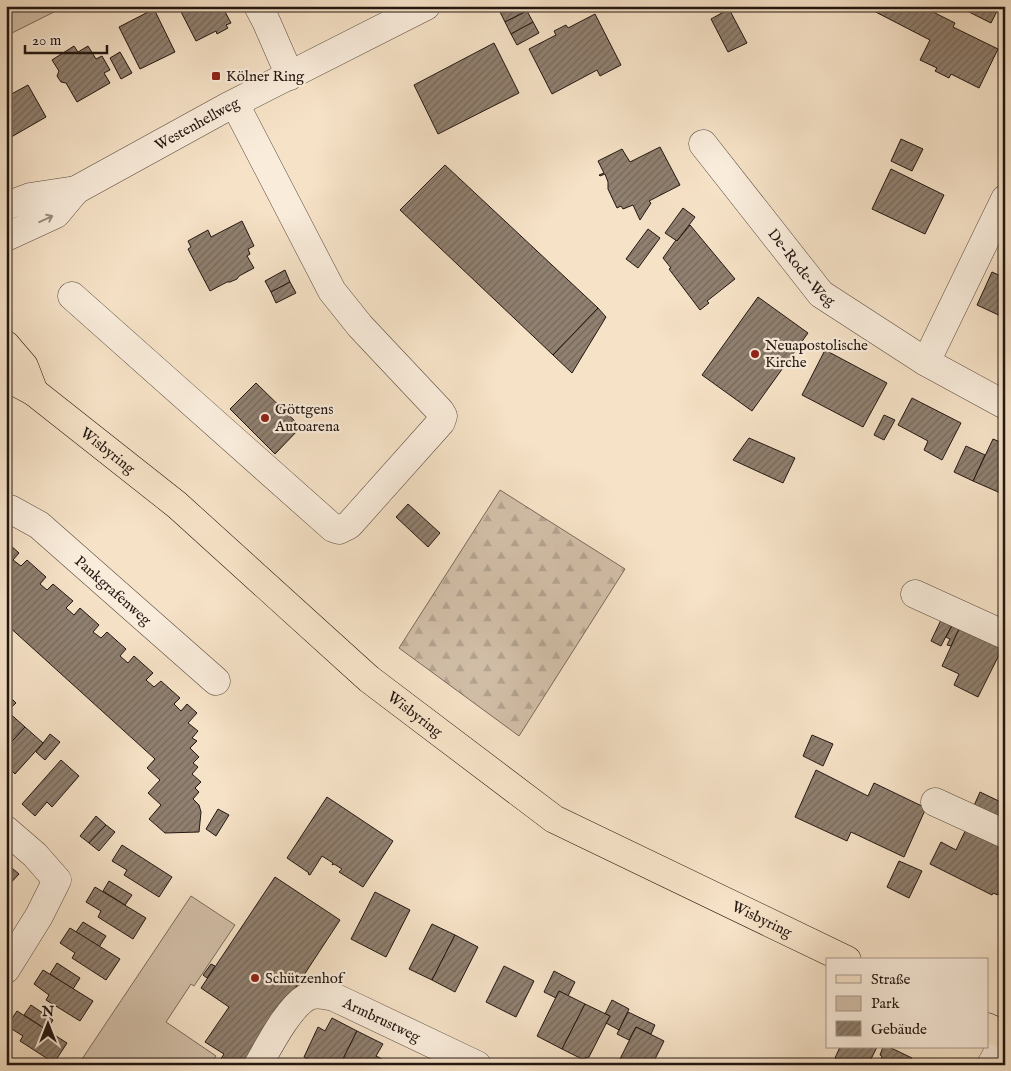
<svg xmlns="http://www.w3.org/2000/svg" width="1011" height="1071" font-family="'IM FELL English',serif">
<style>
.green{fill:#d2bfa8;stroke:#7a6a5c}
.forest{fill:url(#forest-firs);stroke:#7a6a5c}
.building{fill:url(#building-hatch);stroke:#221611}
.lines{fill:none;stroke-linecap:round;stroke-linejoin:round}
.minor-casing{stroke:#57493e;stroke-width:29}
.major-casing{stroke:#221611;stroke-width:29}
.minor{stroke:#f9ecdb;stroke-width:28}
.major{stroke:#f6e2c7;stroke-width:28}
.oneway{stroke:#988c80}
.poi-dot{fill:#8f2418;stroke:#f9ecdb;stroke-width:2}
.labels{text-anchor:middle;stroke-width:4.5;stroke-linejoin:round;paint-order:stroke}
.poi-label{font-size:15px;fill:#221611;stroke:#f9ecdb;text-anchor:start}
.street-label{font-size:15px;fill:#221611;stroke:#f9ecdb}
</style>
<defs>
<pattern id="forest-firs" width="22" height="20" patternUnits="userSpaceOnUse" patternTransform="scale(1.25)"><rect width="22" height="20" fill="#d2bfa8"/><path d="M5 1l3.5 6h-7zM16 11l3.5 6h-7z" fill="#b4a390"/></pattern>
<pattern id="building-hatch" width="6" height="6" patternUnits="userSpaceOnUse" patternTransform="scale(1.25)"><rect width="6" height="6" fill="#908070"/><path d="M-1 1l2-2M0 6l6-6M5 7l2-2" fill="none" stroke="#75685b"/></pattern>
</defs>
<rect width="100%" height="100%" fill="#f6e2c7"/>
<filter id="stains"><feTurbulence type="fractalNoise" baseFrequency=".004" numOctaves="4"/><feColorMatrix values="0 0 0 0 .2 0 0 0 0 .09 0 0 0 0 .02 0 0 0 .5 -.17"/></filter>
<radialGradient id="worn" r=".72"><stop offset=".6" stop-color="#630" stop-opacity="0"/><stop offset="1" stop-color="#630" stop-opacity=".3"/></radialGradient>
<g class="green">
<polygon points="6,6 66,6 6,36"/>
<polygon points="191,896 235,925 194,986 191,984 166,1022 216,1056 210,1065 78,1065"/>
</g>
<polygon class="forest" points="500,490 625,569 519,736 399,648"/>
<g class="building">
<polygon points="178,6 226,6 223,8 231,23 226,25 228,28 217,34 216,31 196,41"/>
<polygon points="510,6 525,6 527,11 505,22 500,12"/>
<polygon points="864,6 921,6 955,23 953,27 998,49 979,88 951,74 949,78 935,71 937,68 920,60 930,40"/>
<polygon points="957,6 993,6 998,9 991,23"/>
<polygon points="154,9 175,52 140,69 119,27"/>
<polygon points="729,9 747,43 728,52 711,19"/>
<polygon points="527,11 533,22 511,34 505,22"/>
<polygon points="595,14 621,65 600,76 597,70 552,94 529,49 556,35 554,31 566,25 568,28"/>
<polygon points="533,22 539,33 517,45 511,34"/>
<polygon points="494,43 519,93 438,134 414,85"/>
<polygon points="74,46 78,52 88,46 96,59 102,56 110,70 104,73 110,83 77,102 66,83 61,82 57,76 59,71 52,60"/>
<polygon points="120,52 132,73 121,79 110,58"/>
<polygon points="28,85 46,117 6,140 6,97"/>
<polygon points="901,139 923,149 912,171 891,161"/>
<polygon points="660,147 680,185 649,201 651,203 640,220 633,205 623,209 621,206 617,208 608,189 608,182 605,174 600,176 599,175 604,173 598,161 622,149 630,162"/>
<polygon points="445,165 598,308 553,355 400,210"/>
<polygon points="891,169 944,195 925,234 872,209"/>
<polygon points="683,208 695,217 677,241 665,233"/>
<polygon points="242,221 254,246 248,249 250,254 247,256 254,268 239,276 237,279 230,282 227,282 210,291 188,249 191,247 188,241 208,230 211,237"/>
<polygon points="690,225 735,279 707,301 709,303 700,310 669,269 671,268 663,258 676,240 677,241"/>
<polygon points="648,229 660,238 638,268 626,259"/>
<polygon points="285,270 290,282 271,292 265,281"/>
<polygon points="992,272 1005,278 1005,318 977,305"/>
<polygon points="290,282 296,293 276,303 271,292"/>
<polygon points="758,297 808,333 752,411 702,375"/>
<polygon points="598,308 606,317 572,373 553,355"/>
<polygon points="825,350 887,383 863,427 802,395"/>
<polygon points="256,383 301,427 275,454 230,409"/>
<polygon points="912,398 961,423 942,460 924,450 928,441 898,425"/>
<polygon points="884,415 895,420 884,440 874,435"/>
<polygon points="749,438 795,458 783,483 733,460"/>
<polygon points="993,439 1005,444 1005,495 973,481"/>
<polygon points="966,446 985,455 973,481 954,472"/>
<polygon points="408,504 440,533 428,547 396,517"/>
<polygon points="9,544 19,553 13,560 21,566 27,560 46,577 40,584 47,590 53,584 73,601 66,608 74,615 80,608 99,625 93,632 101,638 107,632 126,649 120,656 128,663 134,656 153,673 146,680 154,687 161,681 180,698 174,704 181,711 187,704 197,713 188,723 198,731 192,738 197,741 190,748 199,757 193,763 198,767 192,774 201,782 195,788 199,792 193,799 199,805 201,812 199,832 165,833 149,819 161,805 148,793 160,780 147,768 155,759 6,624 6,548"/>
<polygon points="941,620 952,625 941,646 931,641"/>
<polygon points="952,626 959,629 951,646 947,645 950,639 946,637"/>
<polygon points="960,627 1003,647 978,697 954,685 959,674 942,666"/>
<polygon points="6,693 16,703 6,712"/>
<polygon points="7,711 25,727 6,748 6,712"/>
<polygon points="25,727 43,743 15,774 11,770 6,775 6,748"/>
<polygon points="50,734 60,742 45,760 36,752"/>
<polygon points="812,735 833,744 823,766 803,756"/>
<polygon points="61,760 79,776 52,807 47,802 35,816 22,804"/>
<polygon points="816,770 868,796 874,783 926,808 904,857 851,832 847,841 795,817"/>
<polygon points="980,792 1005,804 998,819 973,808"/>
<polygon points="327,797 393,841 363,887 339,872 342,869 334,864 332,865 333,863 322,856 310,875 308,874 309,873 287,858"/>
<polygon points="218,809 229,815 216,836 206,829"/>
<polygon points="96,816 106,825 89,843 80,836"/>
<polygon points="106,825 115,832 99,851 89,843"/>
<polygon points="968,825 1004,841 1001,848 1005,850 1005,869 1001,878 1005,881 998,895 993,893 992,895 930,864 941,842 956,850"/>
<polygon points="122,845 172,877 159,897 124,875 127,870 112,861"/>
<polygon points="899,861 922,871 909,898 887,887"/>
<polygon points="6,863 19,874 6,888"/>
<polygon points="275,877 340,920 245,1065 217,1065 224,1054 205,1042 229,1007 201,988"/>
<polygon points="109,881 132,895 125,905 103,891"/>
<polygon points="95,887 146,918 133,939 98,917 101,911 86,902"/>
<polygon points="375,892 410,910 386,957 351,939"/>
<polygon points="83,922 106,936 99,947 76,932"/>
<polygon points="432,924 455,935 432,980 409,969"/>
<polygon points="70,928 120,959 106,980 72,958 75,953 60,943"/>
<polygon points="455,935 478,947 455,992 432,980"/>
<polygon points="57,963 80,978 73,989 50,974"/>
<polygon points="211,964 215,966 207,978 203,975"/>
<polygon points="504,966 534,981 516,1017 486,1002"/>
<polygon points="43,970 93,1001 80,1021 46,1000 49,995 34,984"/>
<polygon points="554,971 575,982 568,996 559,991 556,998 544,992"/>
<polygon points="559,991 585,1004 562,1049 537,1036"/>
<polygon points="612,1000 629,1009 619,1030 606,1023 610,1016 605,1014"/>
<polygon points="585,1004 610,1016 589,1057 582,1059 562,1049"/>
<polygon points="31,1005 53,1020 47,1030 24,1015"/>
<polygon points="17,1011 67,1043 54,1063 20,1041 23,1036 7,1026"/>
<polygon points="628,1012 655,1025 651,1034 636,1027 629,1040 617,1034"/>
<polygon points="332,1018 357,1031 340,1065 318,1065 304,1057 318,1027 325,1031"/>
<polygon points="636,1027 664,1041 652,1065 617,1065"/>
<polygon points="357,1031 383,1044 376,1056 384,1060 382,1065 340,1065"/>
<polygon points="840,1047 877,1047 871,1059 883,1065 849,1065 835,1058"/>
<polygon points="883,1047 889,1047 912,1058 908,1063 911,1065 886,1065 886,1063 881,1060 882,1056 880,1055"/>
</g>
<g class="lines">
<g class="minor-casing">
<g id="minor">
<polyline points="258,6 266,21 290,76"/>
<path id="s1" d="M703 144 821 294 926 362 1005 405"/>
<path id="s2" d="M6 206 30 197 76 190 227 107 426 6"/>
<polyline points="6,237 56,214 76,190"/>
<polyline points="72,296 333,528 339,530 349,525 441,422 443,416 440,411 360,326 332,291 235,104"/>
<polyline points="926,362 1005,199"/>
<path id="s3" d="M6 509H10L39 525 216 681"/>
<polyline points="915,594 1005,635"/>
<polyline points="935,802 1005,834"/>
<polyline points="6,830 35,855 57,880 39,916 6,969"/>
<path id="s4" d="M258 1065C269 1046 288 1008 307 997 314 993 326 995 334 997L477 1065"/>
<polyline points="991,1065 1005,1039"/>
</g>
</g>
<g class="major-casing">
<g id="major">
<polyline points="6,345 24,366 34,392"/>
<path id="s5" d="M6 377 34 392 177 505 369 679 554 819 847 960"/>
<polyline points="987,1027 1005,1035"/>
</g>
</g>
<use href="#minor" class="minor"/>
<use href="#major" class="major"/>
</g>
<defs><path id="oneway-shaft" d="M-6 0H5M1.5-3L5.5 0L1.5 3" fill="none" stroke-width="1.6" stroke-linecap="round" stroke-linejoin="round" transform="scale(1.25)"/></defs>
<use class="oneway" href="#oneway-shaft" transform="translate(46 219) rotate(-25)"/>
<g class="poi-dot">
<rect x="211" y="71" width="10" height="10" rx="2.5"/>
<circle cx="755" cy="354" r="5"/>
<circle cx="265" cy="418" r="5"/>
<circle cx="255" cy="978" r="5"/>
</g>
<g class="labels">
<g class="poi-label">
<text x="226" y="81">Kölner Ring</text>
<text x="765" y="350">Neuapostolische<tspan x="765" dy="17">Kirche</tspan></text>
<text x="275" y="414">Göttgens<tspan x="275" dy="17">Autoarena</tspan></text>
<text x="265" y="983">Schützenhof</text>
</g>
<g class="street-label">
<text dy="5" stroke="none"><textPath href="#s2" startOffset="210">Westenhellweg</textPath></text>
<text dy="5" stroke="none"><textPath href="#s1" startOffset="158">De-Rode-Weg</textPath></text>
<text dy="5" stroke="none"><textPath href="#s5" startOffset="126">Wisbyring</textPath></text>
<text dy="5" stroke="none"><textPath href="#s3" startOffset="136">Pankgrafenweg</textPath></text>
<text dy="5" stroke="none"><textPath href="#s5" startOffset="531">Wisbyring</textPath></text>
<text dy="5" stroke="none"><textPath href="#s5" startOffset="936">Wisbyring</textPath></text>
<text dy="5" stroke="none"><textPath href="#s4" startOffset="165">Armbrustweg</textPath></text>
</g>
</g>
<rect width="1011" height="1071" fill="none" stroke="#f6e2c7" stroke-width="25"/>
<rect x="8" y="8" width="996" height="1056" fill="none" stroke="#221611" stroke-width="2.5"/>
<rect x="12" y="12" width="986" height="1046" fill="none" stroke="#221611"/>
<rect x="826" y="958" width="162" height="90" fill="#f9ecdb" stroke="#a3968a"/>
<rect x="836" y="975" width="25" height="8" fill="#f6e2c7" stroke="#a3968a"/>
<text x="871" y="984" font-size="15" fill="#221611">Straße</text>
<rect x="836" y="996" width="25" height="15" fill="#d2bfa8" stroke="#a3968a"/>
<text x="871" y="1008" font-size="15" fill="#221611">Park</text>
<rect x="836" y="1021" width="25" height="15" fill="url(#building-hatch)" stroke="#a3968a"/>
<text x="871" y="1034" font-size="15" fill="#221611">Gebäude</text>
<g transform="translate(48 1024)" stroke="#f9ecdb" stroke-width="4" paint-order="stroke">
<path d="M0-4L9 19L0 12L-9 19Z" fill="#221611"/>
<text y="-8" font-size="14" font-weight="bold" text-anchor="middle" fill="#221611">N</text>
</g>
<path d="M25 45v8h82v-8" fill="none" stroke="#221611" stroke-width="2.5"/>
<text x="32" y="45" font-size="15" fill="#221611" stroke="#f9ecdb" stroke-width="4" paint-order="stroke">20 m</text>
<rect width="100%" height="100%" filter="url(#stains)"/>
<rect width="100%" height="100%" fill="url(#worn)"/>
</svg>
